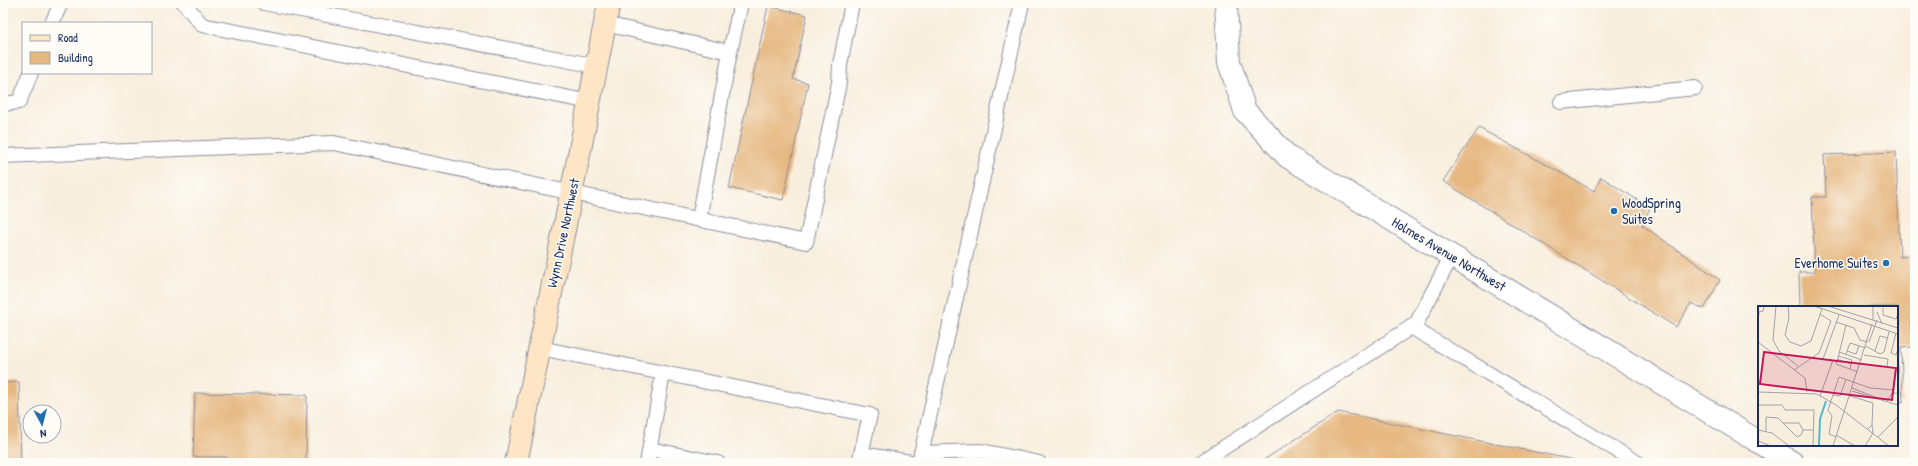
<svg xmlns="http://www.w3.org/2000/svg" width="1918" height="466" font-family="'Patrick Hand',sans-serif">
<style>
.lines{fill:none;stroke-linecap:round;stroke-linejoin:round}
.stream{stroke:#4ebaca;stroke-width:8}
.building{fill:#e6b780}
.lane-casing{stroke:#8a8e9e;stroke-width:16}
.street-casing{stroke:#8a8e9e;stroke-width:24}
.secondary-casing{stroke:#8a8e9e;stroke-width:24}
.lane{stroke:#fff;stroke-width:14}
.street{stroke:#fff;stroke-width:22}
.secondary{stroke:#fde5c5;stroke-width:22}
.poi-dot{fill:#1f6fb2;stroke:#fdfcf7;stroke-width:1.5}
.labels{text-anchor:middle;stroke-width:3;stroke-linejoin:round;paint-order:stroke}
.poi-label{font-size:14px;fill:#1b2f5e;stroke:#fdfcf7;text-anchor:start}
.street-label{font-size:14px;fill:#1b2f5e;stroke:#fdfcf7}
.inset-river{fill:none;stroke:#4ebaca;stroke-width:2}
.inset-road{fill:none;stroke:#a0a2aa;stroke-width:1}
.view{fill:#c2185b;fill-opacity:0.15;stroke:#c2185b;stroke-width:2}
.inset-edge{fill:none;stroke:#1b2f5e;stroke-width:2}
</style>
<rect width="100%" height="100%" fill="#fdfcf7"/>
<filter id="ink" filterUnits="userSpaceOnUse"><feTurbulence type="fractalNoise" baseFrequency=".025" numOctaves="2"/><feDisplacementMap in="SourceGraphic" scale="8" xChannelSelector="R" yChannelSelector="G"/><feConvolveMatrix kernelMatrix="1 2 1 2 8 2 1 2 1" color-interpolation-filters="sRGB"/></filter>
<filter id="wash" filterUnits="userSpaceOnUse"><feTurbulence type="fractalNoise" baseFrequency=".012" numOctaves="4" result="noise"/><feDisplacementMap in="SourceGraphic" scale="16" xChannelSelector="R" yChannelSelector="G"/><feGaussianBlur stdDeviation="0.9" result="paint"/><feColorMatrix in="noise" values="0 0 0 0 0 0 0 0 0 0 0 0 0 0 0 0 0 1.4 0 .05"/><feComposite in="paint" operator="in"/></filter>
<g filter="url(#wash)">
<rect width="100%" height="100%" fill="#f8eedd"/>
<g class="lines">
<polyline class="stream" points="912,4 912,3"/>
</g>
<g id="blocks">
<g class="building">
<polygon points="768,6 807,15 793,79 808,83 783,200 729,188"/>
<polygon points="1479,128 1594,191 1601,177 1650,208 1642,225 1720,280 1704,309 1691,303 1676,327 1443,181"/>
<polygon points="1896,152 1900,257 1909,256 1913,347 1901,348 1903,402 1897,401 1897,307 1800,307 1799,272 1815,272 1812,197 1826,197 1824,155"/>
<polygon points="19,382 21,463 3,463 3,383"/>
<polygon points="195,393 307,395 306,463 227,463 227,457 193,457"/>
<polygon points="1338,412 1584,462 1584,463 1259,463"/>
</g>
</g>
</g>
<g filter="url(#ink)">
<use href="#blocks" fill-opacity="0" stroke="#8a8e9e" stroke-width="1"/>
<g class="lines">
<g class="lane-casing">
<g id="lane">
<polyline points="184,3 202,25 590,102"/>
<polyline points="264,3 597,66"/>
<polyline points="52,23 61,3"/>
<polyline points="605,24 730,52"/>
<polyline points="1561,102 1695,88"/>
<polyline points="3,104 19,102 31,73"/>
<polyline points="3,156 334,143 806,242 839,83 840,65 852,3"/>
<polyline points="699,219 730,52 741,3"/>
<polyline points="1411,327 1638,463"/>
<polyline points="540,348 870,415 861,454"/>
<polyline points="650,449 718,463"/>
<polyline points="921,453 981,451 1039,463"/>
<polyline points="647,463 663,373"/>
<polyline points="859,463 861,454 917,463"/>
<polyline points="919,463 1022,3"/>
<polyline points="1200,463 1416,324 1452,255"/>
</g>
</g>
<g class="street-casing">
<g id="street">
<polyline points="1226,3 1229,62 1245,111 1288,157 1759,442"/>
<polyline points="1764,445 1793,463"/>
</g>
</g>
<g class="secondary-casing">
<polyline id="secondary" points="516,463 564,230 609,3"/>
</g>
<use href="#lane" class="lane"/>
<use href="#street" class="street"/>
<use href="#secondary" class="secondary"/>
</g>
</g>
<g class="poi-dot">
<circle cx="1614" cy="211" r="4"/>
<circle cx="1886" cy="263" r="4"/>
</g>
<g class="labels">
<g class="poi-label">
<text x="1622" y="208">WoodSpring<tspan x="1622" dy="16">Suites</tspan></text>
<text x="1878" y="268" text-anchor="end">Everhome Suites</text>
</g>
<g class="street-label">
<text transform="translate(563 233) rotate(-78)" y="5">Wynn Drive Northwest</text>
<text transform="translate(1449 254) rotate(31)" y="5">Holmes Avenue Northwest</text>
</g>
</g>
<g transform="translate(1758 306)">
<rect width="140" height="140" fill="#f8eedd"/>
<path class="inset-river" d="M61 140 62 113 68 95"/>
<path class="inset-road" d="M18 0 15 34 21 45 40 60M30 0 31 12 27 29 32 36 43 40 53 35 64 3M56 0 140 28M70 0 140 22M125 2V9L138 13 140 8M119 6 124 18M115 14V0M0 16 1 6 5 5 6 0M78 16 96 22 102 34 110 36M138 27 133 47 138 49 140 43M0 36 47 72 49 86M111 36 119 14M108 40 122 48 126 46 131 26M89 45 98 48 101 40M117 45 122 30 130 32M81 46 104 54M88 48 92 37 108 42M106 49 130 53 129 60M80 50 94 54 92 63M79 53 93 58M74 55 65 53 81 9M79 56 78 58 100 66M36 64 61 47 73 15 62 8M94 82 122 93M94 85 140 99M0 86 59 88 78 99 131 140M75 89 82 90 88 73M62 90 75 54 79 56 88 19M92 90 115 97 114 119 110 123M129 95 134 87H140M0 99H24L27 104H56L55 140M25 117H41L45 124M0 124 14 127 31 140M8 125V111L20 112 39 131 43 129 45 124H55M78 129 97 140M78 131 71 128 74 110 70 104 81 71 112 82 137 84M120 131 140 111M0 135 13 140M75 140 114 18M107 140 115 127 114 119"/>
<path class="view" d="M6 46 138 62 134 94 2 78Z"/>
<rect width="140" height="140" class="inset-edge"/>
</g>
<rect width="1918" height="466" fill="none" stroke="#fdfcf7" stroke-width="16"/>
<rect x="22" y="22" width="130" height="52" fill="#fdfcf7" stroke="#a3aaba"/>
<rect x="30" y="35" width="20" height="6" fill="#fde5c5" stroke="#a3aaba"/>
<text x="58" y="42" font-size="12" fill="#1b2f5e">Road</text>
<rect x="30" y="52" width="20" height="12" fill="#e6b780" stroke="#a3aaba"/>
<text x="58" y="62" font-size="12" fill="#1b2f5e">Building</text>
<g transform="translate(42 424) rotate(173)"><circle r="19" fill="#fdfcf7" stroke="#a3aaba"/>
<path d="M0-3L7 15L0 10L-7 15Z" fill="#1f6fb2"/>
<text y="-6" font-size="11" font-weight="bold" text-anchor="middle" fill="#1b2f5e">N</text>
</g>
</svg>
